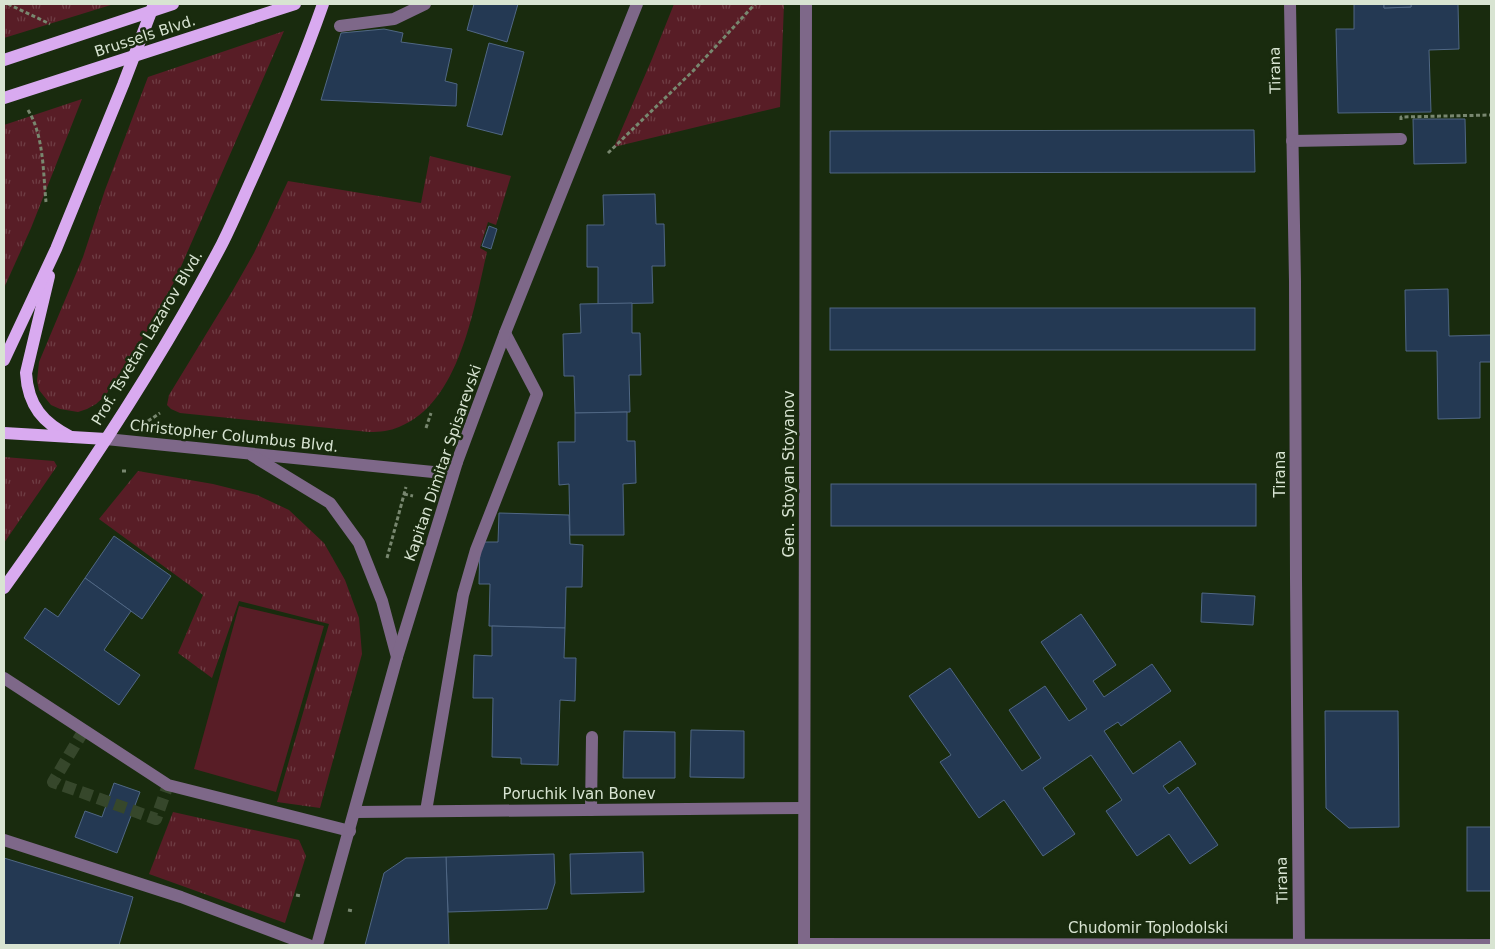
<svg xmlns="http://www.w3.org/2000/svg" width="1495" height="949" font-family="'DejaVu Sans',sans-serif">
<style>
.grass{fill:url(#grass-tufts)}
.park{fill:#581d26}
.building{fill:#243953;stroke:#506784}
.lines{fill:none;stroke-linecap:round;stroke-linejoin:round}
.minor-tunnel{stroke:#36472b;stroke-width:12;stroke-dasharray:12 6;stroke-linecap:butt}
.path{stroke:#78876f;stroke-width:3;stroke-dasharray:4 2.5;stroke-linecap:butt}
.minor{stroke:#7e6889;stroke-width:12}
.major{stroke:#d9aaf0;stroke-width:12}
.major-bridge{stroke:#d9aaf0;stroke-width:12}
.labels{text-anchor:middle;stroke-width:5;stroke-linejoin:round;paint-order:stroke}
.street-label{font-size:15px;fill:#d8e4d2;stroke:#192b0e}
</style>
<defs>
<pattern id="grass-tufts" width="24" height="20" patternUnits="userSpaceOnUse" patternTransform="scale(1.25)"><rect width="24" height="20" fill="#581d26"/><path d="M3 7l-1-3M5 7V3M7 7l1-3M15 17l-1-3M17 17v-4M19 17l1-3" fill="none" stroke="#6f3e45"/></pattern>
</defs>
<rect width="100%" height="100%" fill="#192b0e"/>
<g class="grass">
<polygon points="4,4 114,4 4,38"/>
<polygon points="674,4 784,4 780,107 614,147 652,59"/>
<polygon points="284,31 176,278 157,316 105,396 96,404 87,409 78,412 60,409 51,405 39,390 37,381 39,362 83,257 105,190 148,77"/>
<polygon points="82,99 31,228 4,288 4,125"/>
<path d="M430 156 511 176 496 225 488 222 480 248 487 252C474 307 460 403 399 427 390 431 380 432 369 432L180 413 171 409 167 405 169 395 233 290 254 253 288 181 421 203Z"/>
<polygon points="4,457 54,461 57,466 4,543"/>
<polygon points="138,471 213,484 257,495 289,510 324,543 345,580 359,618 362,654 320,808 277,802 329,624 239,601 212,678 178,653 203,595 99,519"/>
<polygon points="173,812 299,840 306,856 285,923 149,874"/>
</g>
<polygon class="park" points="239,606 324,626 276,792 194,769"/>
<g class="building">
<polygon points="474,4 518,4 507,42 467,30"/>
<polygon points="1354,4 1384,4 1384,8 1411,7 1411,4 1458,4 1459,49 1429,50 1431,112 1338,113 1336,29 1354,29"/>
<polygon points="1384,4 1411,4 1411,7 1384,8"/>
<polygon points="384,29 403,33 401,42 452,49 445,81 457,84 456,106 321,100 341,33"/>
<polygon points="489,43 524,52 502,135 467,126"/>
<polygon points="1413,119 1465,119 1466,163 1414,164"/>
<polygon points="1254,130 1255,172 830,173 830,131"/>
<polygon points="655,194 656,224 664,224 665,266 652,266 653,303 598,304 598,267 587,267 587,225 604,225 603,195"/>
<polygon points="489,226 497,229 491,249 482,246"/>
<polygon points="1448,289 1449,336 1491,335 1491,362 1480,362 1480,418 1438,419 1437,351 1406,351 1405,290"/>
<polygon points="632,303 632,333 640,333 641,375 629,375 630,412 575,413 574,376 564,376 563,334 581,333 580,304"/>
<rect x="830" y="308" width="425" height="42"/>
<polygon points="627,412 627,441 635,441 636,483 623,484 624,535 570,535 569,484 559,485 558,442 575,442 575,413"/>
<rect x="831" y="484" width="425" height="42"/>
<polygon points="499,513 569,515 570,544 583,545 582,587 566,587 565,628 489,626 490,584 479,584 480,542 498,542"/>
<polygon points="114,536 171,576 142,619 85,578"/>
<polygon points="85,578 131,611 104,650 140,675 119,705 24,638 45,608 58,617"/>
<polygon points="1202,593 1255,596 1253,625 1201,622"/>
<polygon points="1081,614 1116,665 1093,681 1104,697 1152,664 1171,691 1121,726 1118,722 1104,731 1133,774 1180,741 1196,764 1163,786 1169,794 1178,787 1218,845 1190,864 1169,834 1137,856 1106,811 1122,800 1091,755 1043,788 1075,834 1043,856 1004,800 979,818 940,762 951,755 909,696 950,668 1022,771 1041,758 1009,710 1045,686 1069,721 1087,709 1041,642"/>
<polygon points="492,626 565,628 564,658 576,658 575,701 560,700 558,765 521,764 521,758 492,757 493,698 473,698 474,655 492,656"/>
<polygon points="1325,711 1398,711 1399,827 1349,828 1326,808"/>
<polygon points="691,730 744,731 744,778 690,777"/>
<polygon points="624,731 675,732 675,778 623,778"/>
<polygon points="114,783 140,792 117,853 75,837 85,811 102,817"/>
<rect x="1467" y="827" width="24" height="64"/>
<polygon points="643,852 644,892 571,894 570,854"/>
<polygon points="554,854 555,883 547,909 448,912 446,857"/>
<polygon points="446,857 449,945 365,945 384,873 406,858"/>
<polygon points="4,858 133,897 119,945 4,945"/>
</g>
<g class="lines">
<polyline class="minor-tunnel" points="84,730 53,782 156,819 168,785"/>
<g class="path">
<polyline points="8,4 50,24"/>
<path d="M28 110C44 136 43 172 46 202"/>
<polyline points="1401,120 1401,117 1491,115"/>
<polyline points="608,153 693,71 755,4"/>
<polyline points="148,421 160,413"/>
<polyline points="426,428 431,413"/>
<polyline points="122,471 126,471"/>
<polyline points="404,494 413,496"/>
<polyline points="387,558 406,487"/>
<polyline points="296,895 301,896"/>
<polyline points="348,910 353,911"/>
</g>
<g class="minor">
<polyline points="1290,4 1295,281 1296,579 1299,945"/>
<polyline points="340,26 394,19 425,4"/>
<polyline points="1292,141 1401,139"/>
<polyline points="106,439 433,472 444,471 457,462"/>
<polyline points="253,456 330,503 359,543 382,601 397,657"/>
<polyline points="4,678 168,785 350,831"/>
<polyline points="591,810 592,737"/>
<polyline points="426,811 463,595 476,550 537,394 505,333"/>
<polyline points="355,812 804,808"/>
<polyline points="4,840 181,897 309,945"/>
<polyline points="804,944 1491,945"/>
<polyline points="317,945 397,657 457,462 505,333 637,4"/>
<polyline points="804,945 806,4"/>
</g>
<g class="major">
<path d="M49 276 26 373C28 406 43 423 71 437"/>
<polyline points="4,360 56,249 123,85 154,4"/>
<polyline points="4,433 106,439"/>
<path d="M4 588C83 478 159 364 222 244 234 220 244 196 255 172 280 116 303 61 323 4"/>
</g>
<g class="major-bridge">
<polyline points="4,60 173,4"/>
<polyline points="4,98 295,4"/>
</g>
</g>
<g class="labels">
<g class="street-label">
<text transform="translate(145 36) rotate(-18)" y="5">Brussels Blvd.</text>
<text transform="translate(1275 70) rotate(-91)" y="5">Tirana</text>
<text transform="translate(147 338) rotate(-59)" y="5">Prof. Tsvetan Lazarov Blvd.</text>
<text transform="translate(234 436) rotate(6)" y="5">Christopher Columbus Blvd.</text>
<text transform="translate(443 463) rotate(-71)" y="5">Kapitan Dimitar Spisarevski</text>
<text transform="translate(789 474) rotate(-90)" y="5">Gen. Stoyan Stoyanov</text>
<text transform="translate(1280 474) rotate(-90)" y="5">Tirana</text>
<text x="579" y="799">Рoruchik Ivan Bonev</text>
<text transform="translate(1282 880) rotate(-91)" y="5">Tirana</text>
<text x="1148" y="933">Chudomir Toplodolski</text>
</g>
</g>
<rect width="1495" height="949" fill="none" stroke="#d8e4d2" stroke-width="10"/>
</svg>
